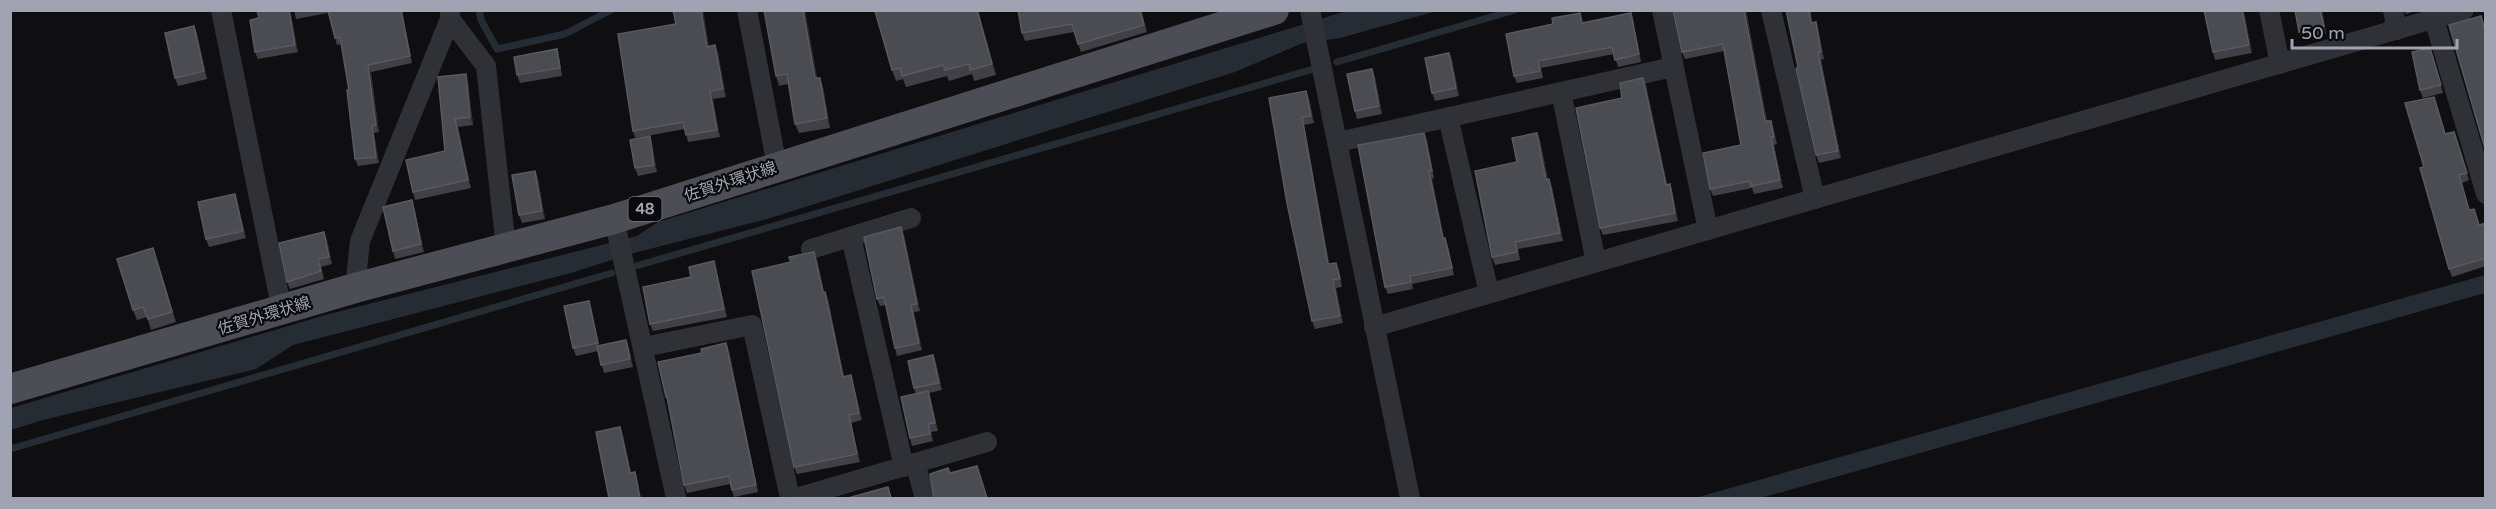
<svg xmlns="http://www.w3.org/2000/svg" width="2496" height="509" font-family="'Varela Round','Noto Sans JP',sans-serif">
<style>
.water{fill:#262c34}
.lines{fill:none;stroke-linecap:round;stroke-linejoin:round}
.stream{stroke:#262c34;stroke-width:7}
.minor{stroke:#303136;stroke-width:20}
.primary{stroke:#4c4d55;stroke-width:30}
.wall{fill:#414046}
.shaded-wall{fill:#29282c}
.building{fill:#4b4b52;stroke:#595961;stroke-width:1.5}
.labels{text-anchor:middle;stroke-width:4.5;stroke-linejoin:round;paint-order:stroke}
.shield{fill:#0a0a0c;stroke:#737680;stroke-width:1.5}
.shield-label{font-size:15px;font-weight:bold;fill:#a0a4b2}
.street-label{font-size:16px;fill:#a0a4b2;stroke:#0a0a0c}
</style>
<rect width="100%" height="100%" fill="#0f0f11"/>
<g class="water">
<polygon points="1350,10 1437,11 1340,38 1303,43 1235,72 767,219 634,253 571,273 293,345 256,369 43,420 11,430 11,408 329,314 637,236 658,222"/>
<polygon points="2485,275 2485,293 1761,498 1695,498"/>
</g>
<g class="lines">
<g class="stream">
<polyline points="479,10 481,20 497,49 565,34 611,10"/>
<polyline points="1337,62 1515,10"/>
<polyline points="636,266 1310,70"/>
<polyline points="10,449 612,273"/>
</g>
<g class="minor">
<polyline points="221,10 282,311"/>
<polyline points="747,10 777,166"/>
<polyline points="1310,10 1410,498"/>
<polyline points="1662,10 1708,230"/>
<polyline points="1771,10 1815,199"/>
<polyline points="2269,10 2280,64"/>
<polyline points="2393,10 2397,30"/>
<polyline points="450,19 486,66 506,248"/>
<polyline points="2434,19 2486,194"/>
<polyline points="1561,92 1596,262"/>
<polyline points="1448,117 1489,293"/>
<polyline points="1338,142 1673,67"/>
<polyline points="614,219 676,498"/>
<polyline points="851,237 904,467"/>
<polyline points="811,249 911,218"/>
<polyline points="355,288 360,241 450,19 450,10"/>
<polyline points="1374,327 2464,10"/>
<polyline points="644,347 752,325 790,498"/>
<polyline points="915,463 925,498"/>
<polyline points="796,498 987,442"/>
</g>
<polyline class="primary" points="10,389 355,288 614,219 1274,10"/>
</g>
<g class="wall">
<polygon points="290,10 298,52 258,59 255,52"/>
<polygon points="294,10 402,10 412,63 371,72 379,132 374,133 379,163 358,166 355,159 349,90 341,44 337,45 328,13 296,19"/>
<polygon points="703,10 709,47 718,53 726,97 713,99 720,137 688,142 685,129 635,138 633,131"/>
<polygon points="764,10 805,10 817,78 823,87 830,128 799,133 795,124 788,84 779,86 776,76"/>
<polygon points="978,10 996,75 974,81 972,74 949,81 947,76 906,87 903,79 896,81 892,70"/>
<polygon points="1141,10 1147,32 1081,52 1074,32 1025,41 1022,33 1105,11"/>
<polygon points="1673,10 1746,10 1767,121 1773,128 1777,144 1774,145 1783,188 1754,194 1752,188 1713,196 1710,189 1741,145 1724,51 1685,59 1682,52"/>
<polygon points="1783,10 1810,10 1812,22 1816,22 1818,29 1824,59 1821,60 1841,158 1819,163 1816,155 1787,12 1784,12"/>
<polygon points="2243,10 2245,17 2252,53 2215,60 2213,52"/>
<polygon points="2295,10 2322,10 2326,34 2302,39 2299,32"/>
<polygon points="2405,10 2419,10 2406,14"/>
<polygon points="1633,20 1641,62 1618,67 1614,54 1541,68 1543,78 1517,83 1514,76 1583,23"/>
<polygon points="194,26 197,34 207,79 178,86 175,78"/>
<polygon points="2430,48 2443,93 2423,98 2420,90"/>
<polygon points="1449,53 1452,60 1459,96 1435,101 1432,93"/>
<polygon points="559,57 562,76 520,83 517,75"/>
<polygon points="1372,69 1375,77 1382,114 1357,119 1355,111"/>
<polygon points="466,74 468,82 473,125 458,127 471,188 415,200 413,192 445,151"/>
<polygon points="1643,78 1646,85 1667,184 1672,191 1678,221 1603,235 1600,228 1622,98"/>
<polygon points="1269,98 1309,98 1314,123 1304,125 1329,264 1339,270 1342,287 1336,288 1343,323 1315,329 1312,321"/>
<polygon points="2454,132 2469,180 2462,183 2469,210 2479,225 2486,223 2486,266 2452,277 2449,269 2424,167 2446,134"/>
<polygon points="1424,133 1427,140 1434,178 1432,179 1444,239 1448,246 1454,275 1412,284 1413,289 1388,294 1385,287"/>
<polygon points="1537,133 1540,140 1548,180 1549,179 1552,187 1563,241 1518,249 1520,260 1495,265 1492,257 1517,162"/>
<polygon points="652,144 657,172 638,176 635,168"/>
<polygon points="535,171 538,179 545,219 522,223 519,215"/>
<polygon points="235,194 237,201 246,238 209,247 206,239"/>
<polygon points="414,208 424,252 395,259 393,251"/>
<polygon points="904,235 920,311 914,312 922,350 897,356 895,348 886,305 880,306 877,299"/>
<polygon points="327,240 332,264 321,267 324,279 290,289 287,282"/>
<polygon points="814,252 817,260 824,292 825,292 828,299 844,377 851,375 853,383 862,420 851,423 860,462 797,474 794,467 791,262"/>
<polygon points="157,259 176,322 151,330 147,317 137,320 133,310"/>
<polygon points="716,269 727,317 653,331 650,324 691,277"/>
<polygon points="591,309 599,346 626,340 629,348 633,367 604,373 598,351 576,356 573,348"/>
<polygon points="726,343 729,351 758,492 734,497 730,484 687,493 684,485 669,405 666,397 702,353"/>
<polygon points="933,355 936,363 942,390 929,393 938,431 931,432 933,441 912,446 910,438 916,394 914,388"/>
</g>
<g class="shaded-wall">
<polygon points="289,10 290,10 298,52 295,45"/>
<polygon points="401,10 402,10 412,63 410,56"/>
<polygon points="701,10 703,10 710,54 707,47"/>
<polygon points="803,10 805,10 819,88 815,78"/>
<polygon points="977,10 978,10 996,75 992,64"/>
<polygon points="1744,10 1746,10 1768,129 1765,121"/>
<polygon points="2243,10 2245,17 2252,53 2249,45"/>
<polygon points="2320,10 2322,10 2326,34"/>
<polygon points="1631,13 1633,20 1641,62 1639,54"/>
<polygon points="1816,22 1818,29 1824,59 1821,52"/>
<polygon points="194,26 197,34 207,79 204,71"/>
<polygon points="715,45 718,53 726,97 723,89"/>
<polygon points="1818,52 1821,60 1841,158 1838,151"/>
<polygon points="1449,53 1452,60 1459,96 1456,88"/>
<polygon points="368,65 371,72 379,132 376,125"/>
<polygon points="1372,69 1375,77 1382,114 1379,106"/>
<polygon points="466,74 468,82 473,125 470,117"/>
<polygon points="820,78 823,87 830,128 827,118"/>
<polygon points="1643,78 1646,85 1668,192 1666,185"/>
<polygon points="710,91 713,99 720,137 717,130"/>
<polygon points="1306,91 1309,98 1314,123 1311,116"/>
<polygon points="1302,117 1304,125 1331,272 1328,264"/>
<polygon points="455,119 458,127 471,188 468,180"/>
<polygon points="1771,121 1773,128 1777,144 1774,137"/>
<polygon points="372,126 374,133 379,163 376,157"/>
<polygon points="1424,133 1427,140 1434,178 1432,171"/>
<polygon points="1537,133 1540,140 1549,188 1546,180"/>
<polygon points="650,136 652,144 657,172 654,165"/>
<polygon points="1771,137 1774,145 1783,188 1780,180"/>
<polygon points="535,171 538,179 545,219 542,211"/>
<polygon points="1429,171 1432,179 1446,246 1443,239"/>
<polygon points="1549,179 1552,187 1563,241 1560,233"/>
<polygon points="1670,184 1672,191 1678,221 1675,213"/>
<polygon points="235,194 237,201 246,238 243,231"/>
<polygon points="412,200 414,208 424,252 421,244"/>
<polygon points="901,227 904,235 920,311 917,304"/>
<polygon points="324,232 327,240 332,264 329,257"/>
<polygon points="1445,238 1448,246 1454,275 1452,268"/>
<polygon points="814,252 817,260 826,300 823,292"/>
<polygon points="714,261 716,269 727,317 724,309"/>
<polygon points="1336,263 1339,270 1342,287"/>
<polygon points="1333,280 1336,288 1343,323 1340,316"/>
<polygon points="825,292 828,299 845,385 843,377"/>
<polygon points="911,305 914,312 922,350 919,343"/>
<polygon points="626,340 629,348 633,367 630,359"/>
<polygon points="726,343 729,351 758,492 756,485"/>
<polygon points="933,355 936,363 942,390 939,383"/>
<polygon points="851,375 853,383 862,420 859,413"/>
<polygon points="928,391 931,399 938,431 935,423"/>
<polygon points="849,415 851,423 860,462 857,454"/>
<polygon points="620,427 623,434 633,481 630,473"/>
<polygon points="635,472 637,480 641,498 640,498"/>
</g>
<g class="building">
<polygon points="257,10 289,10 295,45 255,52 250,20 259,18"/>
<polygon points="328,10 401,10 410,56 368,65 376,125 372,126 376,157 355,159 347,90 349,90 340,37 335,38"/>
<polygon points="673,10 701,10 707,47 715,45 723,89 710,91 717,130 686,135 683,122 633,131 618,34 676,24"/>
<polygon points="764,10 803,10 815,78 820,78 827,118 795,124 787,74 776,76"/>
<polygon points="877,10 977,10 992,64 970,70 969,64 945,70 943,65 902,76 900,68 892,70 875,11"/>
<polygon points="1018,10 1104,10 1104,11 1140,10 1144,25 1078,44 1072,24 1022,33"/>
<polygon points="1673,10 1744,10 1765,121 1771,121 1774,137 1771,137 1780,180 1751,186 1750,181 1710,189 1703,153 1741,145 1723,44 1682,52"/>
<polygon points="1786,10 1809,10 1811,23 1816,22 1821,52 1818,52 1838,151 1816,155 1796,69 1798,67"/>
<polygon points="2204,10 2242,10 2249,45 2213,52"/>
<polygon points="2295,10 2320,10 2324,26 2299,32"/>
<polygon points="1580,13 1582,23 1631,13 1639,54 1615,60 1612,47 1538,61 1540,71 1514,76 1506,34 1553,24 1552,18"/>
<polygon points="2481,16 2484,27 2486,27 2486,152 2449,25"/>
<polygon points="194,26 204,71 175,78 165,33"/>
<polygon points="2430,48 2441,85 2420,90 2412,52"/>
<polygon points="557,49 560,68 517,75 514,57"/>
<polygon points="1449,53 1456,88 1432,93 1425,58"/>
<polygon points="1372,69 1379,106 1355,111 1347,74"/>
<polygon points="466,74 470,117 455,119 468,180 413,192 406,160 445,151 438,77"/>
<polygon points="1643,78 1666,185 1670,184 1675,213 1600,228 1576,108 1622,98 1620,83"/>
<polygon points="1306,91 1311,116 1302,117 1328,264 1336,263 1340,279 1333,280 1340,316 1312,321 1287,203 1269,98"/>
<polygon points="2434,97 2445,134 2454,132 2467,173 2459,175 2469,210 2474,209 2479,225 2486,223 2486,258 2449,269 2420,168 2424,167 2405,103"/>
<polygon points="1424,133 1432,171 1429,171 1443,239 1445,238 1452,268 1410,276 1411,282 1385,287 1358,145"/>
<polygon points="1537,133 1546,180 1549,179 1560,233 1515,242 1517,252 1492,257 1475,171 1517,162 1512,138"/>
<polygon points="650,136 654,165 635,168 630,140"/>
<polygon points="535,171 542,211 519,215 512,175"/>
<polygon points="235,194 243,231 206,239 198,202"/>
<polygon points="412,200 421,244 393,251 383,207"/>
<polygon points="901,227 917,304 911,305 919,343 895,348 884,297 877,299 864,237"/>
<polygon points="324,232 329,257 318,259 321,271 287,282 279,243"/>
<polygon points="153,248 172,312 148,319 143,307 133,310 117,259"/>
<polygon points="814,252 823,292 825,292 843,377 851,375 859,413 849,415 857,454 794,467 752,271 791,262 789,257"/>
<polygon points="714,261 724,309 650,324 643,287 691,277 689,267"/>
<polygon points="589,301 598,343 573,348 564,306"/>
<polygon points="626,340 630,359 601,365 597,346"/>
<polygon points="726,343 756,485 732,490 729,476 684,485 667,397 666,397 658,362 702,353 701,349"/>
<polygon points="933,355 939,383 914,388 908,361"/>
<polygon points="928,391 935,423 928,424 930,434 910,438 901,397"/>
<polygon points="620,427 630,473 635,472 640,498 609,498 596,432"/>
<polygon points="977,466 987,498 934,498 930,474 948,468 950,473"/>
<polygon points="888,487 891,498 848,498"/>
</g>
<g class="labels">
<rect class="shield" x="628.5" y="197" width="33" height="24" rx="4.5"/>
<g class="shield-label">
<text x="645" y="214">48</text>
</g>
<g class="street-label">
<text transform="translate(730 181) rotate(-18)" y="6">佐賀外環状線</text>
<text transform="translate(264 315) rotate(-17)" y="6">佐賀外環状線</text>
</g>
</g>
<rect width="2496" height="509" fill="none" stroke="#a0a4b2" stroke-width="24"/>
<path d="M2292 39v9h165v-9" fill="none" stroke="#a0a4b2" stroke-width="3"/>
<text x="2301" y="39" font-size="18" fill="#a0a4b2" stroke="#0a0a0c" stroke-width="4.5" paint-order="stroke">50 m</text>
</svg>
